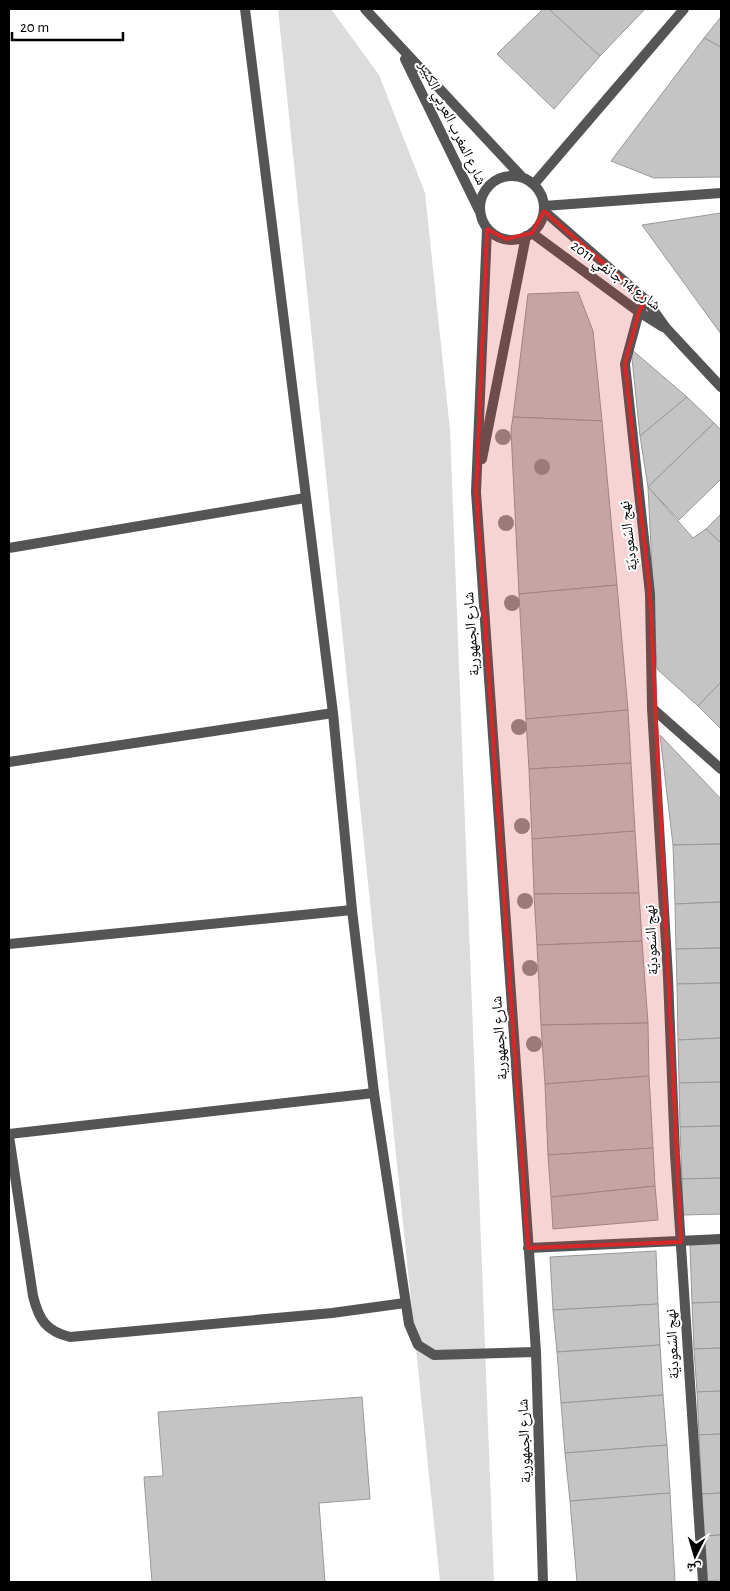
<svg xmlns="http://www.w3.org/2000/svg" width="730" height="1591" font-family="'Alegreya Sans','Noto Naskh Arabic',sans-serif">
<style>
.green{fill:#dcdcdc}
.building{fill:#c4c4c4;stroke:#999}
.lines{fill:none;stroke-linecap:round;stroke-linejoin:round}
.minor{stroke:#555;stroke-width:10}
.tertiary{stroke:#555;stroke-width:10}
.tree{fill:#8f8f8f}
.marked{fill:#d62828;fill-opacity:0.2;stroke:#d62828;stroke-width:4;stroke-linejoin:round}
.labels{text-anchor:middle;stroke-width:4;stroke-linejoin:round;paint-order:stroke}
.street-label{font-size:15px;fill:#000;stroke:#fff}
</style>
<rect width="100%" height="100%" fill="#fff"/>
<polygon class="green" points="278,9 331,9 379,75 425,193 450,430 494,1582 440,1582"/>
<g class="building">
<polygon points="543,9 549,9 600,56 554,109 497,54"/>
<polygon points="549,9 645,9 600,56"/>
<polygon points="721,17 721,47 704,38"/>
<polygon points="704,38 721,47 721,177 654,178 611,161"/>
<polygon points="721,213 721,334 642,225"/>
<polygon points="578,292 593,331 602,421 513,417 528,294"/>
<polygon points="631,349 687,397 640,436"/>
<polygon points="687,397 714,423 648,487 640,436"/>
<polygon points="513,417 602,421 617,585 519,594 511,430"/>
<polygon points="714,423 721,430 721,479 679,520 648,487"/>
<polygon points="648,487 693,538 706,529 721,543 721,682 698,706 657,669"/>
<polygon points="721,514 721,543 706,529"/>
<polygon points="617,585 628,710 526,719 519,594"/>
<polygon points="721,682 721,729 698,706"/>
<polygon points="628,710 631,763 529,769 526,719"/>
<polygon points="660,735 721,799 721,844 673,845"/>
<polygon points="631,763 635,831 532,839 529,769"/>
<polygon points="635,831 639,893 534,894 532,839"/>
<polygon points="721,844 721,902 675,904 673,845"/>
<polygon points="639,893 642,941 537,945 534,894"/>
<polygon points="721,902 721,948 676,949 675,904"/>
<polygon points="642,941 648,1023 541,1025 537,945"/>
<polygon points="721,948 721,983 677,984 676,949"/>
<polygon points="721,983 721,1038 678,1040 677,984"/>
<polygon points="648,1023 649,1076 545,1084 541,1025"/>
<polygon points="721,1038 721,1082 679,1083 678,1040"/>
<polygon points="649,1076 653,1148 548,1155 545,1084"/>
<polygon points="721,1082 721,1126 680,1127 679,1083"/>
<polygon points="721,1126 721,1178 682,1179 680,1127"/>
<polygon points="653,1148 655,1186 551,1197 548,1155"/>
<polygon points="721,1178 721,1214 683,1215 682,1179"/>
<polygon points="655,1186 658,1220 553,1229 551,1197"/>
<polygon points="721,1243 721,1302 692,1303 690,1245"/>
<polygon points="656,1251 658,1304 553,1310 550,1257"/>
<polygon points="721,1302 721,1348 694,1349 692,1303"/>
<polygon points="658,1304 660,1345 557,1352 553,1310"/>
<polygon points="660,1345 663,1395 561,1403 557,1352"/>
<polygon points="721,1348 721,1391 697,1392 694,1349"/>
<polygon points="721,1391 721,1434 699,1435 697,1392"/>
<polygon points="663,1395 667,1445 565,1453 561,1403"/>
<polygon points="362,1397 370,1499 319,1503 325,1582 152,1582 144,1477 163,1476 158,1412"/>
<polygon points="721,1434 721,1493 702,1494 699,1435"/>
<polygon points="667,1445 670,1493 570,1501 565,1453"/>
<polygon points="670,1493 675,1582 577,1582 570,1501"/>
<polygon points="721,1493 721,1535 703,1536 702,1494"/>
<polygon points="721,1535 721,1580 706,1581 703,1536"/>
</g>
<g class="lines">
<g class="minor">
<polyline points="245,9 333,713 352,910 374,1093 409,1324 418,1345 434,1355 536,1352"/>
<polyline points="544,206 721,193"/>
<polyline points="646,300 639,312 625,364 650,594 652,708 668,977 675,1154 703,1582"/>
<polyline points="9,548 305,498"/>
<polyline points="652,708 721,769"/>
<polyline points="9,762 333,713"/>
<polyline points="9,944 352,910"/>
<polyline points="9,1134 374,1093"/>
<path d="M9 1136 33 1296C39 1320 46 1331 70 1337L332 1313 405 1303"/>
<polyline points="528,1248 721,1239"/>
</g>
<g class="tertiary">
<polyline points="365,9 521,176"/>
<polyline points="405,59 479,210"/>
<circle cx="512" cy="208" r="32"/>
<polyline points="534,184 684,9"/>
<polyline points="544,211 646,300 666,328 721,387"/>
<polyline points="487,229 476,492 536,1352 543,1582"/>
<polyline points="532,233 639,312 663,327"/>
<polyline points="482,459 526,236"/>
</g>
</g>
<g class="tree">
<circle cx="503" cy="437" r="8"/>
<circle cx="542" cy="467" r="8"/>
<circle cx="506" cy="523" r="8"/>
<circle cx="512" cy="603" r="8"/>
<circle cx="519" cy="727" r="8"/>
<circle cx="522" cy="826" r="8"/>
<circle cx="525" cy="901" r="8"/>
<circle cx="530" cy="968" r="8"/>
<circle cx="534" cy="1044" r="8"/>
</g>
<path class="marked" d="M544 211 646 300 639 312 625 364 650 594 681 1242 528 1248 476 492 487 229 506 239 532 233Z"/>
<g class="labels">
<g class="street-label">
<text transform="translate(453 123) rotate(64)" y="5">شارع المغرب العربي الكبير</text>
<text transform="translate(616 275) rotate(36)" y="5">شارع 14 جانفي 2011</text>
<text transform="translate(628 536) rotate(-97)" y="5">نهج السّعوديّة</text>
<text transform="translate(471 634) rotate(-94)" y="5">شارع الجمهورية</text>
<text transform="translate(651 940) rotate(-93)" y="5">نهج السّعوديّة</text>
<text transform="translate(499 1038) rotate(-94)" y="5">شارع الجمهورية</text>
<text transform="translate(672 1344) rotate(-93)" y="5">نهج السّعوديّة</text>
<text transform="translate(524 1441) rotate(-92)" y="5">شارع الجمهورية</text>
</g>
</g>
<rect width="730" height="1591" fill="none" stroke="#000000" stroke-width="20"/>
<g transform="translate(695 1556) rotate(185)" stroke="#ffffff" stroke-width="4" paint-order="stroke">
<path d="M0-4L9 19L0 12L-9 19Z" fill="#000000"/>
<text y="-8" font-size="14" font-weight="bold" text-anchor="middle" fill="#000000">ش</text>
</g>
<path d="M12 32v8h111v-8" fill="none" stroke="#000000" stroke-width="2.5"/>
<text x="20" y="32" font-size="15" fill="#000000" stroke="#ffffff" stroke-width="4" paint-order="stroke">20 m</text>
</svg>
